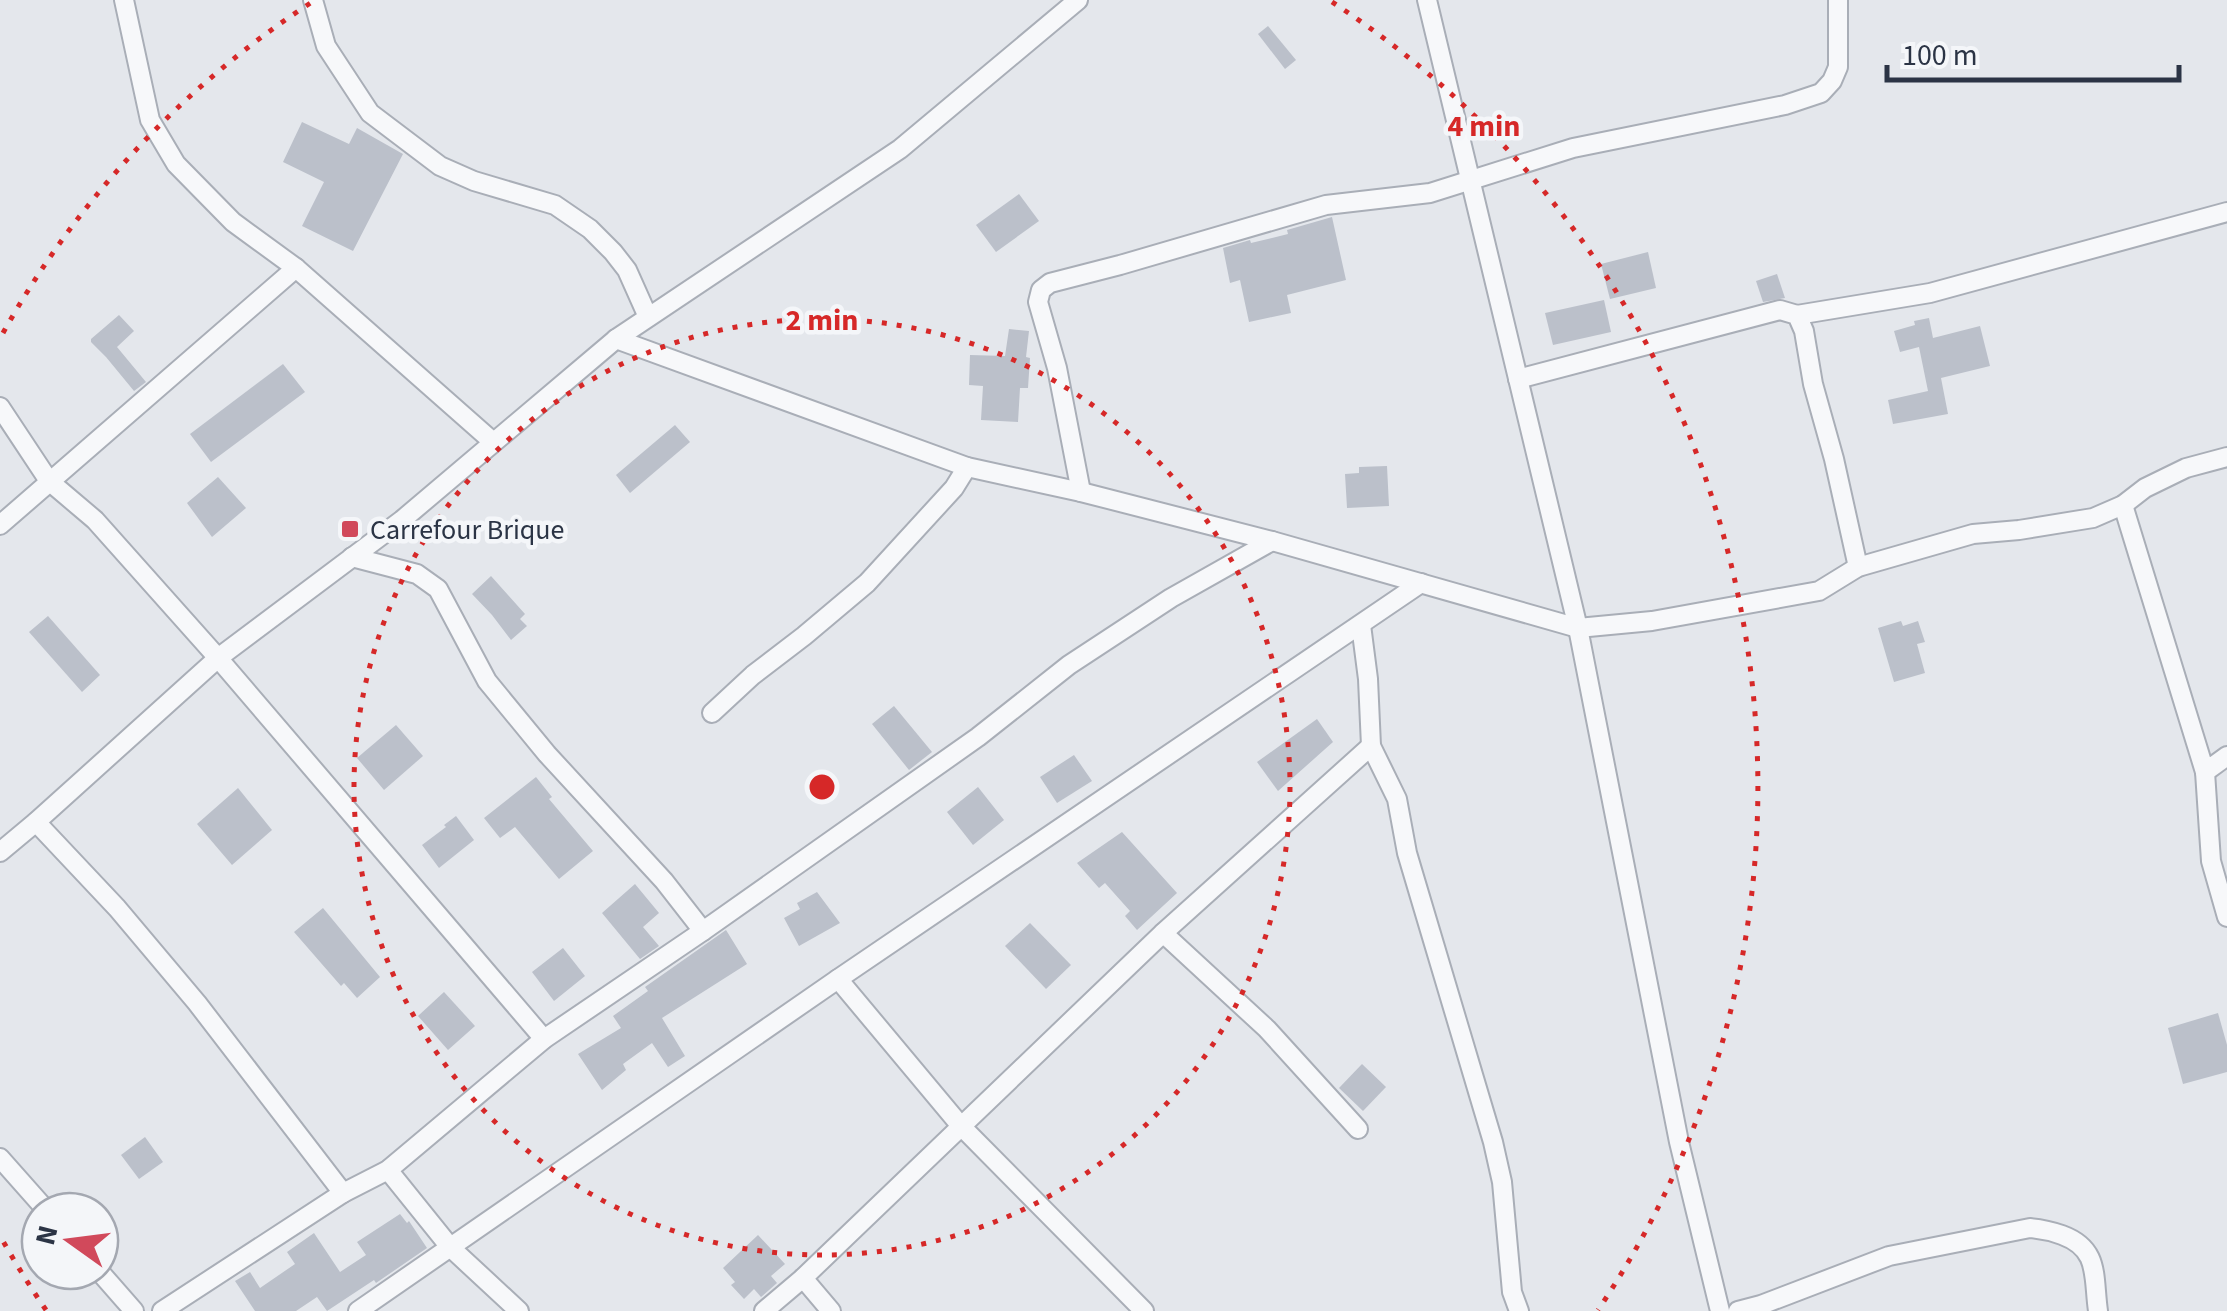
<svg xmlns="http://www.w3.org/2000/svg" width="2227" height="1311" font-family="'Source Sans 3',sans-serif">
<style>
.building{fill:#bbc0ca}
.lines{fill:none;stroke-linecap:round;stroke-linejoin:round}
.minor-casing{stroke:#a9aeb7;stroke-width:22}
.minor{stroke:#f7f8fa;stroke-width:18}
.ring{fill:none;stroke:#d62828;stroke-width:5;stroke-dasharray:5 10}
.poi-dot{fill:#d1495b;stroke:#f4f6f9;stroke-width:4}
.labels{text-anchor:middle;stroke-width:9;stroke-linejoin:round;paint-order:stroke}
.poi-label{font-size:28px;fill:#2b3445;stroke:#f4f6f9;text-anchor:start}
.centre{fill:#d62828;stroke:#f4f6f9;stroke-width:5}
.ring-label{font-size:30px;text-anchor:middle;font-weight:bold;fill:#d62828;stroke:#f4f6f9;stroke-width:9;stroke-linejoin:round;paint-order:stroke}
</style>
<rect width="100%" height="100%" fill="#e4e7ec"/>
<g class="building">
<polygon points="1268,26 1296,60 1285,69 1258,34"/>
<polygon points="302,122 349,144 357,128 403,154 353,251 302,226 324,182 283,162"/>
<polygon points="1019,194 1039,221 996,252 976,225"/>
<polygon points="1332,217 1346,280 1287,295 1291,313 1249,322 1240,280 1230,283 1223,248 1250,240 1251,243 1288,234 1287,230"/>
<polygon points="1648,252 1656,288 1610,299 1601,264"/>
<polygon points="1777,274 1785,298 1763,302 1756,281"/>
<polygon points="1604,300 1611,332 1553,345 1545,313"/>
<polygon points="119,315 134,331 117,347 146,382 134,391 106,357 91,342 91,339"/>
<polygon points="1929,318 1933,338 1980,326 1990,366 1941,378 1948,414 1893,424 1888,400 1928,391 1919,347 1900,352 1894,331 1915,325 1914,321"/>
<polygon points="1009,329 1029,331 1026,357 1030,358 1028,388 1020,388 1018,422 981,420 983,386 969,385 970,355 1005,356"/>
<polygon points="283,364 305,392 211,462 190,434"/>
<polygon points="675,425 690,442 630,493 616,475"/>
<polygon points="1387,466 1389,506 1347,508 1345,474 1359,473 1359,467"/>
<polygon points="218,477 246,508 212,537 187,503"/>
<polygon points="491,576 525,614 520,619 527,626 511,640 492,615 472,594"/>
<polygon points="48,616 100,675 82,692 29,632"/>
<polygon points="1901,621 1903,626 1918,621 1925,642 1917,644 1925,673 1894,682 1878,628"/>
<polygon points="894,706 932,752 909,770 872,724"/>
<polygon points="1317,719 1333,742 1278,791 1257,762"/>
<polygon points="396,725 423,756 384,790 357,758"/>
<polygon points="1074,755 1092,781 1057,803 1040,777"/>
<polygon points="536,777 552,797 549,799 593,851 559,879 515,827 500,838 484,818"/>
<polygon points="978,787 1004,820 973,845 947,812"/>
<polygon points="238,788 272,830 232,865 197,824"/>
<polygon points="456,816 474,840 439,868 422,845 446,827 444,825"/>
<polygon points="1122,832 1177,893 1137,930 1125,916 1130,911 1105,883 1099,888 1077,863"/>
<polygon points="635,884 659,913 643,927 659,946 640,959 602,913"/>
<polygon points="817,892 840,923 799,946 784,918 800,909 797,903"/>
<polygon points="323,908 380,977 357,998 344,983 341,986 294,932"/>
<polygon points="1030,923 1071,965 1046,989 1005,946"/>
<polygon points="726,930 747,964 662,1018 685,1056 668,1067 652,1043 623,1064 626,1070 602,1090 578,1054 621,1028 613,1016 648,991 645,987"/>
<polygon points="563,948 585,976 554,1001 532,972"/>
<polygon points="444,992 475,1026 448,1050 418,1016"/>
<polygon points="2218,1013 2227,1045 2227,1072 2183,1084 2168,1028"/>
<polygon points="1362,1064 1386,1087 1363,1111 1339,1088"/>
<polygon points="145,1137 163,1162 139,1179 121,1155"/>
<polygon points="400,1214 407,1223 409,1221 427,1248 376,1283 374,1280 327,1311 317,1297 296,1311 255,1311 235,1281 250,1272 260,1288 295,1264 287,1252 314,1233 340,1272 366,1255 357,1242"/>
<polygon points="758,1235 785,1264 771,1276 777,1283 761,1297 754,1289 744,1299 731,1285 735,1282 723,1268"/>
</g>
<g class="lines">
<g class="minor-casing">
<g id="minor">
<polyline points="124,0 150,120 176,164 233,222 296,268 492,441"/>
<polyline points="313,0 326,46 370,113 440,166 474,181 555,205 590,229 613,252 627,270 648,317"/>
<polyline points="1427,0 1578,628 1679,1142 1720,1311"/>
<polyline points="1797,315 1930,293 2227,212"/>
<polyline points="616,339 967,467 1081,492 1272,541 1578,628 1652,621 1819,591 1858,567 1973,534 2019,530 2093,518 2123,505 2145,488 2186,468 2227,457"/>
<polyline points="1518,379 1780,310 1797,315 1804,331 1813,384 1834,459 1858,567"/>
<polyline points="0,407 49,481 95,520 218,658 544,1039"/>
<polyline points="1081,492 1057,368 1038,302 1041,290 1050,283 1120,265 1326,205 1430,193 1573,148 1785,105 1821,93 1832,81 1838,67 1838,0"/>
<polyline points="2123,505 2205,772 2227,756"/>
<polyline points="0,525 296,268"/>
<polyline points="352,557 417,574 438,589 487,681 547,754 664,881 703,931"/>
<polyline points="1361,625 1368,679 1371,746 1397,799 1407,853 1493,1142 1502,1182 1512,1292 1519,1311"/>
<polyline points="712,713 753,675 804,636 867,583 954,488 967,467"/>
<polyline points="2205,772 2211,861 2227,917"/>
<polyline points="36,822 117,908 197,1003 343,1193"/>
<polyline points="0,852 36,822 218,658 402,520 616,339 900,149 1078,0"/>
<polyline points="1163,933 1267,1029 1358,1129"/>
<polyline points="838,979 960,1125 1144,1311"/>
<polyline points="0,1158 47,1211"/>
<polyline points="388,1170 450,1247 519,1311"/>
<polyline points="99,1271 134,1311"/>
<polyline points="803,1278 831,1311"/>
<polyline points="162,1311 343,1193 388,1170 544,1039 703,931 978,737 1069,665 1171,598 1272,541"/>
<polyline points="358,1311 838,979 1421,583"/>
<polyline points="764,1311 803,1278 1163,933 1371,746"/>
<path d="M1738 1311 1761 1305 1889 1256 2030 1228C2042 1229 2051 1231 2062 1235 2100 1249 2093 1276 2098 1311"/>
</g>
</g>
<use href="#minor" class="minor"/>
</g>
<g class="ring">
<circle cx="822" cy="787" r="468"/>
<path d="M46 1310A936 936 0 0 1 3 1241M3 333A936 936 0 0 1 312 2M1332 2A936 936 0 0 1 1598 1310"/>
</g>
<rect class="poi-dot" x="340" y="519" width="20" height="20" rx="5"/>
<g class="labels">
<g class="poi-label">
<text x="370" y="539">Carrefour Brique</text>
</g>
</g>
<circle cx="822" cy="787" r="15" class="centre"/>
<g class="ring-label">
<text x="1484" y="136">4 min</text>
<text x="822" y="330">2 min</text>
</g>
<g transform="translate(70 1241) rotate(284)"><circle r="48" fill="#f4f6f9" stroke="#a4a8b1" stroke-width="2.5"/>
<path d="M0-8L18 38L0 25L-18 38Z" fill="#d1495b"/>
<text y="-15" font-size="28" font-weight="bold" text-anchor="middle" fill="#2b3445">N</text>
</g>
<path d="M1887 65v15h292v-15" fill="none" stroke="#2b3445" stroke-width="5"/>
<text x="1902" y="65" font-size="30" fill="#2b3445" stroke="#f4f6f9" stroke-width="8" paint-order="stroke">100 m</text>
</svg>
